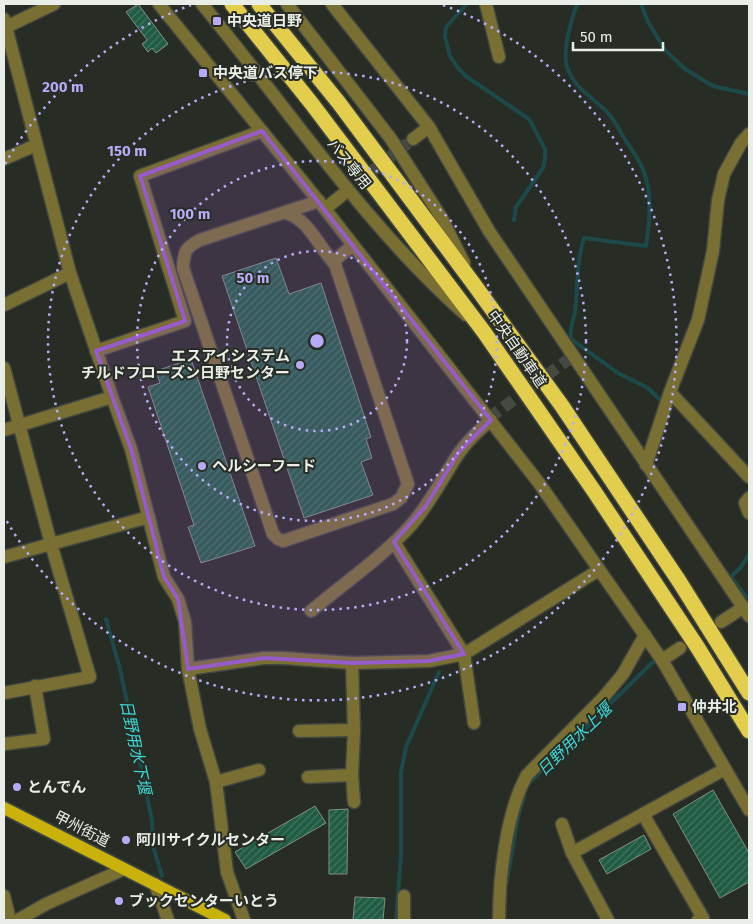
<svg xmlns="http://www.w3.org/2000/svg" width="753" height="924" font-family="'Fira Sans','Noto Sans JP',sans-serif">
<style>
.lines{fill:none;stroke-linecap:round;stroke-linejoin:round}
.stream{stroke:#1c4a4a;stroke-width:4}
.building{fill:url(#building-hatch);stroke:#818e87}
.minor-tunnel{stroke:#444941;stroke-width:12;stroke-dasharray:12 6;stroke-linecap:butt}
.minor-casing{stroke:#42473f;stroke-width:15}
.major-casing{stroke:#42473f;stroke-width:15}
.highway-casing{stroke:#42473f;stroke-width:18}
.minor{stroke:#796f32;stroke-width:12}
.major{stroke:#c9b20b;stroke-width:12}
.highway{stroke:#e3cd4c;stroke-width:15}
.marked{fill:#975cc9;fill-opacity:0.2;stroke:#975cc9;stroke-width:4;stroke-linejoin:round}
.ring{fill:none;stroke:#b7abf7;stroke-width:2.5;stroke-dasharray:2.5 5}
.poi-dot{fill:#b7abf7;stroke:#272c24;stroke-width:2}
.labels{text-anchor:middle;stroke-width:4;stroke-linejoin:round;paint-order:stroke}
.poi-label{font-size:15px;font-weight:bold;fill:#eaeee8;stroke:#272c24;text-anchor:start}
.street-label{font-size:15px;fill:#eaeee8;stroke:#272c24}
.water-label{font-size:16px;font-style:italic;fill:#3ed6d7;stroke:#272c24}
.centre{fill:#b7abf7;stroke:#272c24;stroke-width:2.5}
.ring-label{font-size:15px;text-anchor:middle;font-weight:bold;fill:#b7abf7;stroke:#272c24;stroke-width:4;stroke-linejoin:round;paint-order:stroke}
</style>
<defs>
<pattern id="building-hatch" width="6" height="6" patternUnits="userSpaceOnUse" patternTransform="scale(1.25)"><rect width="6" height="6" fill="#205c44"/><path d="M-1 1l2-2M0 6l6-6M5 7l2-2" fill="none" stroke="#41745f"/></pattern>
</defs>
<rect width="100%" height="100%" fill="#272c24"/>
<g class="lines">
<g class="stream">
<polyline points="467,4 446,27 445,37 450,56 458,68 467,77 529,119 545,149 545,159 543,168 516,207 514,220"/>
<path d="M577 4C571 20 562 51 567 67 575 90 592 96 607 112 614 119 619 129 624 138 630 147 637 157 642 167 653 192 650 220 646 246L584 238C576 263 578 288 575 312 573 323 569 328 571 339L618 373 648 388 659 399"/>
<polyline points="641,4 648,22 665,50 685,69 713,86 749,94"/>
<polyline points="746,597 731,577 741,567 749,554"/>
<polyline points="106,619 120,669 152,820 153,846 162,876"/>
<polyline points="529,783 655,660"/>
<polyline points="507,881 518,817 524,797"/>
<polyline points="396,920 401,855 401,772 406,747 439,672"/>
</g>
</g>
<g class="building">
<polygon points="138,4 168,44 156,53 152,48 148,52 142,44 147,40 126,12"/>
<polygon points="276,258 289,294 321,283 371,437 366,439 372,458 361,462 373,495 304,518 222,276"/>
<polygon points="191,359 255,546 201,563 188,527 194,525 148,387 160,383 156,371"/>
<polygon points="713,790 749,853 749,882 720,898 673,814"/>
<polygon points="315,806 326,823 246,869 235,852"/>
<polygon points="348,809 347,874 329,874 329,810"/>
<polygon points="644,835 651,849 607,874 599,860"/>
<polygon points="355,897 385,898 383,920 353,920"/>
</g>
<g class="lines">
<g class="minor-tunnel">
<polyline points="342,195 413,139"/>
<polyline points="489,418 573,356"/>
</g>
<g class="minor-casing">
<g id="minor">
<polyline points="159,4 325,209 539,483 662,660 749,810"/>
<path d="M202 4C288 108 364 225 466 315"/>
<polyline points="287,4 391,139 441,217 464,263"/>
<polyline points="332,4 429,127 489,231 749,616"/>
<polyline points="486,4 499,57"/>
<polyline points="4,19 70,273 112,397 131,449 164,577 178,599 185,622 188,669 200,729 216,782 227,872 244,920"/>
<polyline points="4,28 54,4"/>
<polyline points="413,139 429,127"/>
<polyline points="4,159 36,145"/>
<path d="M319 201 200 240C185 248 184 251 183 268L273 534 278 539 283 541 393 504 401 498 408 484 335 264V260L353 245"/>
<polyline points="325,209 342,195"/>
<path d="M286 213C309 219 319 248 335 264"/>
<polyline points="4,305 70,273"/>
<polyline points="96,351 185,321 140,176 262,131"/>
<polyline points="4,368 51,544 90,677 4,693"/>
<polyline points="670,392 749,477"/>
<polyline points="4,430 112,397"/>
<polyline points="646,465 670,392 698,320 713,251 718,200 724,174 741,143 749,134"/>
<polyline points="749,498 745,503 749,513"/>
<polyline points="4,557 149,517"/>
<path d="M311 611C343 584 385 555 412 524 431 502 443 477 459 453 468 440 479 430 491 420"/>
<polyline points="721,622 744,607"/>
<polyline points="662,660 680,648"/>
<polyline points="352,663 354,730 352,775 354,802"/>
<polyline points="188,669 264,658 283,658 352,663 429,661 464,654 394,542"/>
<polyline points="474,723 464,654 599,570"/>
<polyline points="299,731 354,730"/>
<polyline points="4,744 44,739 35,686"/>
<polyline points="308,777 352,775"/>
<polyline points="216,782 259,770"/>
<polyline points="643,814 703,918 698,920"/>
<polyline points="562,824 572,853 608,920"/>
<polyline points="572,853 725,769"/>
<polyline points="155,884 168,920"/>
<polyline points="4,896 10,920"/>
<polyline points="18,920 46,904 124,869"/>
<polyline points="404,920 404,896"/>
<path d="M499 920C499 878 506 812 527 775L602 699 623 674 645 635"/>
</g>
</g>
<g class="major-casing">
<polyline id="major" points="4,808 225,920"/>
</g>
<g class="highway-casing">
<g id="highway">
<polyline points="232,4 312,104 484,332 594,491 698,648 749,731"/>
<polyline points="259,4 339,103 473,283 562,406 679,581 749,693"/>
</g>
</g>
<use href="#minor" class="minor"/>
<use href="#major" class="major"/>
<use href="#highway" class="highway"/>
</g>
<path class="marked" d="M262 131 491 420 459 452 426 506 394 542 464 654 429 661 352 663 264 658 188 669 178 599 164 577 131 449 96 351 185 321 140 176Z"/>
<g class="ring">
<circle cx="317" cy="341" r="90"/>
<circle cx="317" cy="341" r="180"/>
<circle cx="317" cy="341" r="269"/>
<path d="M5 164A359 359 0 0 1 191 5M443 5A359 359 0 1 1 5 518"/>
</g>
<g class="poi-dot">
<rect x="212" y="16" width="10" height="10" rx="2.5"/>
<rect x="198" y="68" width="10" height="10" rx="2.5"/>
<circle cx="300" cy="365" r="5"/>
<circle cx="202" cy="466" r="5"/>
<rect x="677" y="702" width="10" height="10" rx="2.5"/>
<circle cx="17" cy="787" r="5"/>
<circle cx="126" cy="840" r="5"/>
<circle cx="119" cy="901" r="5"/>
</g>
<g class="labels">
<g class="poi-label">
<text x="227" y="26">中央道日野</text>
<text x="213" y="78">中央道バス停下</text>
<text x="290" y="361" text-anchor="end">エスアイシステム<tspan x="290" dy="17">チルドフローズン日野センター</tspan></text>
<text x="212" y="471">ヘルシーフード</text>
<text x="692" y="712">仲井北</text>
<text x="27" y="792">とんでん</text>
<text x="136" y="845">阿川サイクルセンター</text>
<text x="129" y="906">ブックセンターいとう</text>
</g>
<g class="street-label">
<text transform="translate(349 164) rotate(51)" y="5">バス専用</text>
<text transform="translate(517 349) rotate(55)" y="5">中央自動車道</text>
<text transform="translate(82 829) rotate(27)" y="5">甲州街道</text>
</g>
<g class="water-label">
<text transform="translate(574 739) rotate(-44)" y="6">日野用水上堰</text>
<text transform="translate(136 747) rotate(78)" y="6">日野用水下堰</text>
</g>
</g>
<circle cx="317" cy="341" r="8" class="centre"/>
<g class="ring-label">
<text x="63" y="92">200 m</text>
<text x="127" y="156">150 m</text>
<text x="190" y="219">100 m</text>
<text x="253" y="283">50 m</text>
</g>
<rect width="753" height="924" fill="none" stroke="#eaeee8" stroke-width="10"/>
<path d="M573 42v8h90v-8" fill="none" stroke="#eaeee8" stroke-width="2.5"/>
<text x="580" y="42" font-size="15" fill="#eaeee8" stroke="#272c24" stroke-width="4" paint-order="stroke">50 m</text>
</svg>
